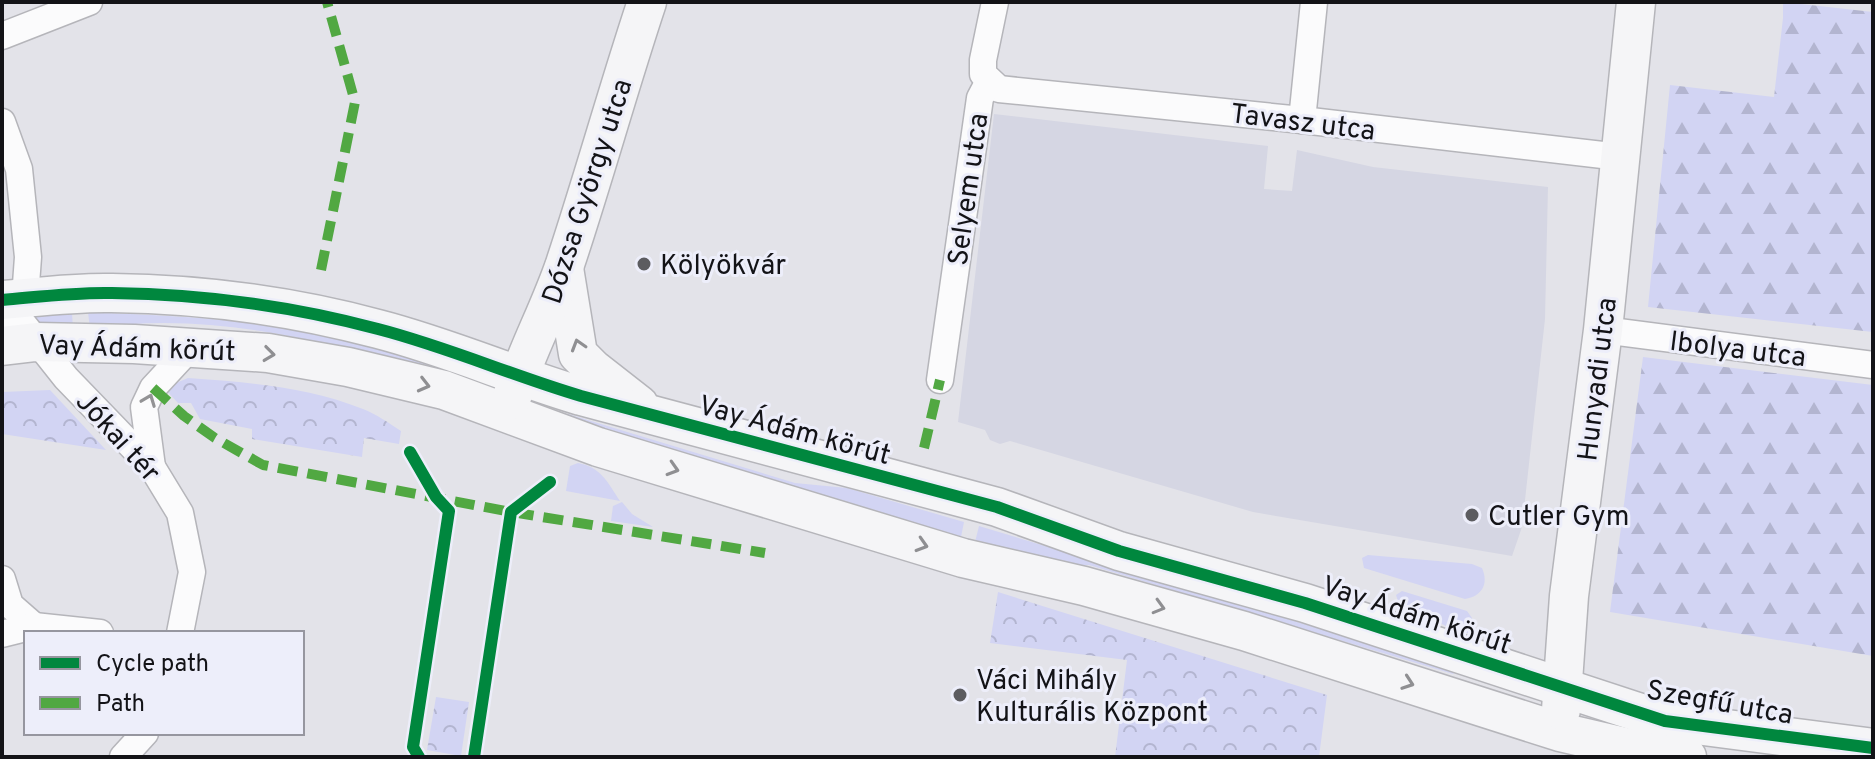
<svg xmlns="http://www.w3.org/2000/svg" width="1875" height="759" font-family="Overpass,sans-serif">
<style>
.built{fill:#d5d6e3}
.green{fill:#d2d4f3}
.forest{fill:url(#forest-firs)}
.park{fill:url(#park-crowns)}
.lines{fill:none;stroke-linecap:round;stroke-linejoin:round}
.street-casing{stroke:#b5b5ba;stroke-width:29}
.secondary-casing{stroke:#b5b5ba;stroke-width:41}
.street{stroke:#fbfbfc;stroke-width:26}
.secondary{stroke:#f5f5f7;stroke-width:38}
.quiet{stroke:#51a842;stroke-width:10;stroke-dasharray:20 10;stroke-linecap:butt}
.cycleway-casing{stroke:#edeefa;stroke-width:17}
.cycleway{stroke:#00873e;stroke-width:12}
.oneway{stroke:#8f8f92}
.oneway2{stroke:#939395}
.poi-dot{fill:#5c5c60;stroke:#edeefa;stroke-width:3}
.labels{text-anchor:middle;stroke-width:6;stroke-linejoin:round;paint-order:stroke}
.street-label{font-size:28px;fill:#131317;stroke:#edeefa}
.poi-label{font-size:28px;fill:#131317;stroke:#edeefa;text-anchor:start}
</style>
<defs>
<pattern id="forest-firs" width="22" height="20" patternUnits="userSpaceOnUse" patternTransform="scale(2)"><rect width="22" height="20" fill="#d2d4f3"/><path d="M5 1l3.5 6h-7zM16 11l3.5 6h-7z" fill="#b3b5d0"/></pattern>
<pattern id="park-crowns" width="20" height="18" patternUnits="userSpaceOnUse" patternTransform="scale(2)"><rect width="20" height="18" fill="#d2d4f3"/><path d="M2 6a3 3 0 1 1 6 0M12 15a3 3 0 1 1 6 0" fill="none" stroke="#b3b5d0"/></pattern>
</defs>
<rect width="100%" height="100%" fill="#e3e3e9"/>
<polygon class="built" points="994,114 1268,146 1264,189 1292,191 1297,150 1373,167 1548,187 1545,319 1522,527 1512,556 1253,512 1010,441 1000,444 990,440 985,430 958,422"/>
<g class="green">
<path d="M88 312C151 315 216 317 278 327 339 337 398 355 457 371L460 375 457 377C338 346 214 308 90 329Z"/>
<polygon points="39,313 72,313 73,329 42,329 24,315"/>
<polygon points="568,414 795,483 847,488 964,522 961,537 567,420 565,416"/>
<path d="M578 463C601 467 608 483 620 501L566 491 570 466Z"/>
<polygon points="622,502 632,514 653,527 611,521 613,506"/>
<polygon points="979,526 1457,670 1453,674 1089,565 1062,567 975,542"/>
<path d="M1368 555 1472 564 1482 568C1489 584 1482 596 1465 599L1364 568 1362 558Z"/>
<path d="M1402 591 1467 611 1472 618 1468 633C1447 631 1420 610 1398 601L1396 595Z"/>
</g>
<g class="forest">
<polygon points="1783,2 1873,12 1873,332 1648,307 1670,85 1774,97 1783,18"/>
<polygon points="1643,357 1873,385 1873,656 1610,612"/>
</g>
<g class="park">
<path d="M188 378C246 382 308 387 363 409 376 414 389 423 401 431L399 444 364 438 362 457 252 439V429L200 419 191 403H178L164 388Z"/>
<polygon points="50,390 106,450 2,434 2,392"/>
<polygon points="998,592 1327,695 1319,757 1115,757 1127,660 990,643"/>
<polygon points="436,697 469,702 461,756 427,750"/>
</g>
<g class="lines">
<g class="street-casing">
<g id="street">
<polyline points="995,2 983,60 983,74 999,89 1302,120 1620,157"/>
<polyline points="2,36 89,2"/>
<polyline points="1302,120 1314,2"/>
<polyline points="2,122 19,169 28,257 25,298"/>
<polyline points="2,310 24,325 66,378 152,467 180,513 192,572 180,633"/>
<polyline points="1603,330 1873,365"/>
<polyline points="940,380 980,98 989,81"/>
<polyline points="152,467 144,407 153,388 191,347"/>
<polyline points="2,579 10,605 34,626"/>
<polyline points="2,634 34,626 100,633"/>
<polyline points="123,757 145,733"/>
</g>
</g>
<g class="secondary-casing">
<g id="secondary">
<polyline points="564,268 578,354 593,369 639,405"/>
<path d="M2 300C38 297 75 292 112 293 201 294 292 306 378 329 448 347 513 376 581 396L997 507 1119 551 1305 603 1665 721 1873 748"/>
<polyline points="2,346 36,342 134,344 268,353 348,367 444,390 598,447 963,558 1084,586 1244,631 1560,732 1642,751 1687,757"/>
<path d="M511 400C525 354 549 311 565 264 594 177 618 89 647 2"/>
<polyline points="1561,710 1569,596 1603,330 1636,2"/>
</g>
</g>
<use href="#street" class="street"/>
<use href="#secondary" class="secondary"/>
<g class="quiet">
<polyline points="321,270 355,102 327,2"/>
<polyline points="153,388 184,416 215,438 263,465 511,512 765,553"/>
<polyline points="924,448 940,380"/>
</g>
<g class="cycleway-casing">
<g id="cycleway">
<path d="M2 300C38 297 75 292 112 293 201 294 292 306 378 329 448 347 513 376 581 396L997 507 1119 551 1305 603 1665 721 1873 748"/>
<polyline points="410,452 436,497 449,511 413,747 419,757"/>
<polyline points="474,757 511,512 550,482"/>
</g>
</g>
<use href="#cycleway" class="cycleway"/>
</g>
<defs><path id="oneway-chevron" d="M-2-3.5L2.5 0L-2 3.5" fill="none" stroke-width="1.6" stroke-linecap="round" stroke-linejoin="round" transform="scale(2)"/></defs>
<g class="oneway">
<use href="#oneway-chevron" transform="translate(578 345) rotate(-107)"/>
<use href="#oneway-chevron" transform="translate(269 354) rotate(7)"/>
<use href="#oneway-chevron" transform="translate(424 385) rotate(14)"/>
<use href="#oneway-chevron" transform="translate(673 469) rotate(17)"/>
<use href="#oneway-chevron" transform="translate(922 545) rotate(17)"/>
<use href="#oneway-chevron" transform="translate(1159 607) rotate(16)"/>
<use href="#oneway-chevron" transform="translate(1408 683) rotate(19)"/>
</g>
<use class="oneway2" href="#oneway-chevron" transform="translate(149 400) rotate(-69)"/>
<g class="poi-dot">
<circle cx="644" cy="264" r="8"/>
<circle cx="1472" cy="515" r="8"/>
<circle cx="960" cy="695" r="8"/>
</g>
<g class="labels">
<g class="street-label">
<text transform="translate(1303 121) rotate(7)" y="10">Tavasz utca</text>
<text transform="translate(967 189) rotate(-82)" y="10">Selyem utca</text>
<text transform="translate(586 191) rotate(-72)" y="10">Dózsa György utca</text>
<text transform="translate(137 347) rotate(2)" y="10">Vay Ádám körút</text>
<text transform="translate(1738 348) rotate(7)" y="10">Ibolya utca</text>
<text transform="translate(1596 379) rotate(-83)" y="10">Hunyadi utca</text>
<text transform="translate(795 429) rotate(15)" y="10">Vay Ádám körút</text>
<text transform="translate(119 436) rotate(48)" y="10">Jókai tér</text>
<text transform="translate(1417 614) rotate(18)" y="10">Vay Ádám körút</text>
<text transform="translate(1720 701) rotate(10)" y="10">Szegfű utca</text>
</g>
<g class="poi-label">
<text x="660" y="274">Kölyökvár</text>
<text x="1488" y="525">Cutler Gym</text>
<text x="976" y="689">Váci Mihály<tspan x="976" dy="32">Kulturális Központ</tspan></text>
</g>
</g>
<rect width="1875" height="759" fill="none" stroke="#131317" stroke-width="8"/>
<rect x="24" y="631" width="280" height="104" fill="#edeefa" stroke="#96969f" stroke-width="2"/>
<rect x="40" y="657" width="40" height="12" fill="#00873e" stroke="#96969f" stroke-width="2"/>
<text x="96" y="671" font-size="24" fill="#131317">Cycle path</text>
<rect x="40" y="697" width="40" height="12" fill="#51a842" stroke="#96969f" stroke-width="2"/>
<text x="96" y="711" font-size="24" fill="#131317">Path</text>
</svg>
